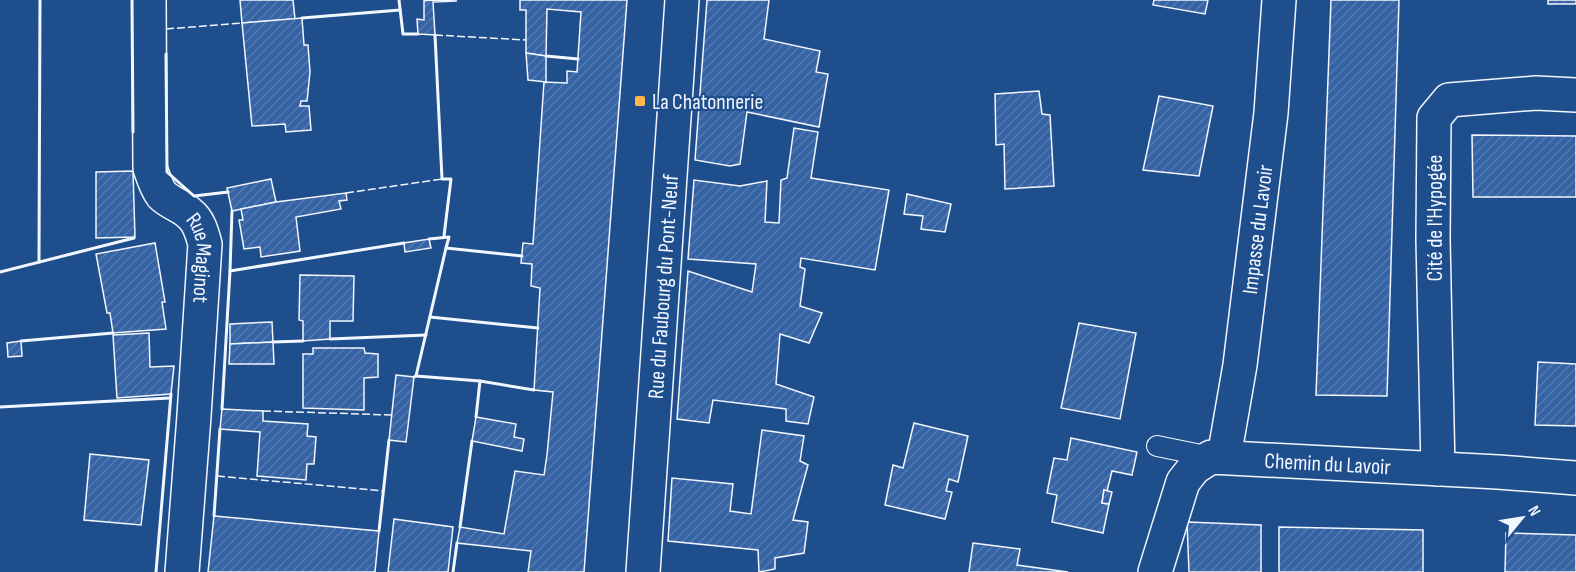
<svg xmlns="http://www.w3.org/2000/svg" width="1576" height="572" font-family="'Sofia Sans Condensed',sans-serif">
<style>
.building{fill:url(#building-hatch);stroke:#f2f6ff;stroke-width:1.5}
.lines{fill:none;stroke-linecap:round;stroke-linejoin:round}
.lane-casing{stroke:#f2f6ff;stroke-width:22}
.street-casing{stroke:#f2f6ff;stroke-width:36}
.secondary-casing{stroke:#f2f6ff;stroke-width:36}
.lane{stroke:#1f4e8c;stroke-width:20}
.street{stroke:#1f4e8c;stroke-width:33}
.secondary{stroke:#1f4e8c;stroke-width:33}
.fence{stroke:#f2f6ff;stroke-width:1.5;stroke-dasharray:8 3;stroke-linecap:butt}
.wall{stroke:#f2f6ff;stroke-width:3}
.poi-dot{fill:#ffb74d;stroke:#1f4e8c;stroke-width:2}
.labels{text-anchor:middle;stroke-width:4.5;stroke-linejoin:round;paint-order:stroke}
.poi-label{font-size:22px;fill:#f2f6ff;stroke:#1f4e8c;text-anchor:start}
.street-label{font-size:22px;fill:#f2f6ff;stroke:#1f4e8c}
</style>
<defs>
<pattern id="building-hatch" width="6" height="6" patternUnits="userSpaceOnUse" patternTransform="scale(1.5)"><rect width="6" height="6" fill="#3563a3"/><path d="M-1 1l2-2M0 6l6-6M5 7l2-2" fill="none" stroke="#537ab1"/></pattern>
</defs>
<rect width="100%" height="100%" fill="#1f4e8c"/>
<g class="building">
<polygon points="240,0 293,0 295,19 242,23"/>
<polygon points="430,0 457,1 433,2 435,35 418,34 417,19 424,20 424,1"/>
<polygon points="520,0 627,0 584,572 528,572 531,551 457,543 460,527 504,534 515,471 544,475 547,455 553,392 534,390 540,288 531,286 532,264 521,263 523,243 533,244 544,82 567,83 567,71 577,72 581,12 547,9 546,56 526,53 526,10 520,10"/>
<polygon points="707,0 769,0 764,39 820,51 816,72 828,74 819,127 747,112 740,164 730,166 695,160"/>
<polygon points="1154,0 1208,0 1205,14 1153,5"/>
<polygon points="1331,0 1399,0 1387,396 1316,395"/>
<rect x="1548" y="0" width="28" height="4"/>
<polygon points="302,18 304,45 308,45 310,72 307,101 301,101 300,106 309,106 311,130 286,132 285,124 252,126 242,23"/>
<polygon points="526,53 546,56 546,82 528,80"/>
<polygon points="1039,91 1042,114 1050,115 1054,186 1005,189 1004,144 996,145 995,94"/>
<polygon points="1159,96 1213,106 1199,176 1143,170"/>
<polygon points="794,128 818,132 811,178 889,190 875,270 801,258 800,267 805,269 800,306 822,313 809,343 780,334 776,384 814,397 808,424 786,421 786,409 713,400 709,423 677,419 688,271 752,292 756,264 688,259 694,180 740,186 767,181 765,222 779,223 781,180 787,178"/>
<polygon points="1472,135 1576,136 1576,197 1473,197"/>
<polygon points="133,171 135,237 96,238 96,172"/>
<polygon points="271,179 276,202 232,211 227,188"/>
<polygon points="346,193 347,200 339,201 341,209 296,217 300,251 261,257 260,247 244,249 239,220 243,220 241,209 276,202"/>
<polygon points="907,194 951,204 945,232 921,229 923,216 904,214"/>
<polygon points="429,239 431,248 405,252 404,243"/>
<polygon points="155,243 165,302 162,302 166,329 113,333 110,313 107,313 96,254"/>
<polygon points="300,275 354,276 353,321 330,321 330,339 303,341 303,321 299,320"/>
<polygon points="272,322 273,342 230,344 230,324"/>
<polygon points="1079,323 1136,333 1120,419 1061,408"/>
<polygon points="149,333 150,367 174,366 171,394 117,398 113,335"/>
<polygon points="21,341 22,356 8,357 7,343"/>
<polygon points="273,342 274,364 229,364 230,344"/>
<polygon points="313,348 364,348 365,353 378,354 378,377 364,378 364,410 303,408 303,354 313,354"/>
<polygon points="1538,362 1576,364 1576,426 1535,425"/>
<polygon points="396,375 414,377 406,442 389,440"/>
<polygon points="222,409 263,411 263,421 308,424 307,436 316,437 314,464 307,464 306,480 257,476 260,432 220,429"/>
<polygon points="476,417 516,424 514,437 524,439 522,451 472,441"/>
<polygon points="914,423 968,436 958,482 949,479 946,491 952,492 945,519 885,505 893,465 903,468"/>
<polygon points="762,430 804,436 800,461 808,465 793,520 808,522 804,553 775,558 775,569 759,572 758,550 668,541 672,478 733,484 730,511 751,514"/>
<polygon points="1071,438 1137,452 1132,475 1112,471 1107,491 1104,490 1102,503 1109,504 1103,533 1052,522 1057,495 1047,493 1054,458 1067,460"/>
<polygon points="90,454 149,460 141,525 84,520"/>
<polygon points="1104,490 1112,492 1109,504 1102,503"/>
<polygon points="214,516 379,531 375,572 208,572"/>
<polygon points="394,519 453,527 448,572 388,572"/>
<polygon points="1187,522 1261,525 1261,572 1189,572"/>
<polygon points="1279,527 1423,530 1423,572 1279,572"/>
<polygon points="1506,533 1576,535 1576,572 1505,572"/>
<polygon points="973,543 1020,549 1017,565 1068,572 969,572"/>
</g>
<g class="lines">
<g class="lane-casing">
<polyline id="lane" points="1157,446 1211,457"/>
</g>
<g class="street-casing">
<g id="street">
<path id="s1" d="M149 0 150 168C153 177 156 187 162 195 170 203 182 206 190 214 199 221 202 233 205 244L194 416 182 572"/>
<path id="s2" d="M1224 457 1240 365 1271 113 1279 0"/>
<polyline points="1438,469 1433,239 1434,118 1449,100 1536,93 1576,95"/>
<path id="s3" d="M1155 572 1183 482 1194 468 1211 457 1498 472 1576 478"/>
</g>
</g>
<g class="secondary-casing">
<g id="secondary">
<path id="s4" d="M643 572 682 0"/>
</g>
</g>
<use href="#lane" class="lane"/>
<use href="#street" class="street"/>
<use href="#secondary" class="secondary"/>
<g class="fence">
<polyline points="166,29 242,23"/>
<polyline points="435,35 526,40"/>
<polyline points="346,193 442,179"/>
<polyline points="263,411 393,415"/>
<polyline points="217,476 384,491"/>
</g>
<g class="wall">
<polyline points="132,0 133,132"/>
<polyline points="399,0 403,34 418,34"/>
<polyline points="302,18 400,10"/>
<polyline points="435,35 442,179 451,179 444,236"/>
<polyline points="166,54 167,172 194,196 228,192"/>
<polyline points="546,56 578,59"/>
<polyline points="429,239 449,237 446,248"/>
<polyline points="39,262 40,0"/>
<polyline points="230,271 404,243"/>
<polyline points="0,272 134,238"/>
<polyline points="430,317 538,328"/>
<polyline points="330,339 426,335"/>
<polyline points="21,341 113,333"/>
<polyline points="273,342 303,341"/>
<polyline points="416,376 480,381 534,390"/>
<polyline points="414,377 416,376 446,248 522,256"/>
<polyline points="0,407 170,398"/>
<polyline points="222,409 230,271 232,211"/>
<polyline points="476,417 480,381"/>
<polyline points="214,516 220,429"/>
<polyline points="460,527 472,441"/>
<polyline points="379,531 389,440"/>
<polyline points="156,572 171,394"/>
<polyline points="453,572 457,543"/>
</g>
</g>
<rect class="poi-dot" x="634" y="95" width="12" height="12" rx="3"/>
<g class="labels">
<g class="poi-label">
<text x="652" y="109">La Chatonnerie</text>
</g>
<g class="street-label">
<text transform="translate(1434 218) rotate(-90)" y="8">Cité de l'Hypogée</text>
<text dy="8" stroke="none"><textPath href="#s2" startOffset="230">Impasse du Lavoir</textPath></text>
<text dy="8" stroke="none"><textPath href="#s1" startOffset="279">Rue Maginot</textPath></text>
<text dy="8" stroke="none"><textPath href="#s4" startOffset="286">Rue du Faubourg du Pont-Neuf</textPath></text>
<text dy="8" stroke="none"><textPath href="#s3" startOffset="249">Chemin du Lavoir</textPath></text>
</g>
</g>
<g transform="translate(1522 518) rotate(60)" stroke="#1f4e8c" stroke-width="4.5" paint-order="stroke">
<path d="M0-4.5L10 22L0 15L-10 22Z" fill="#f2f6ff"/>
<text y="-9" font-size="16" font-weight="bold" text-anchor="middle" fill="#f2f6ff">N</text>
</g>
</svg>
